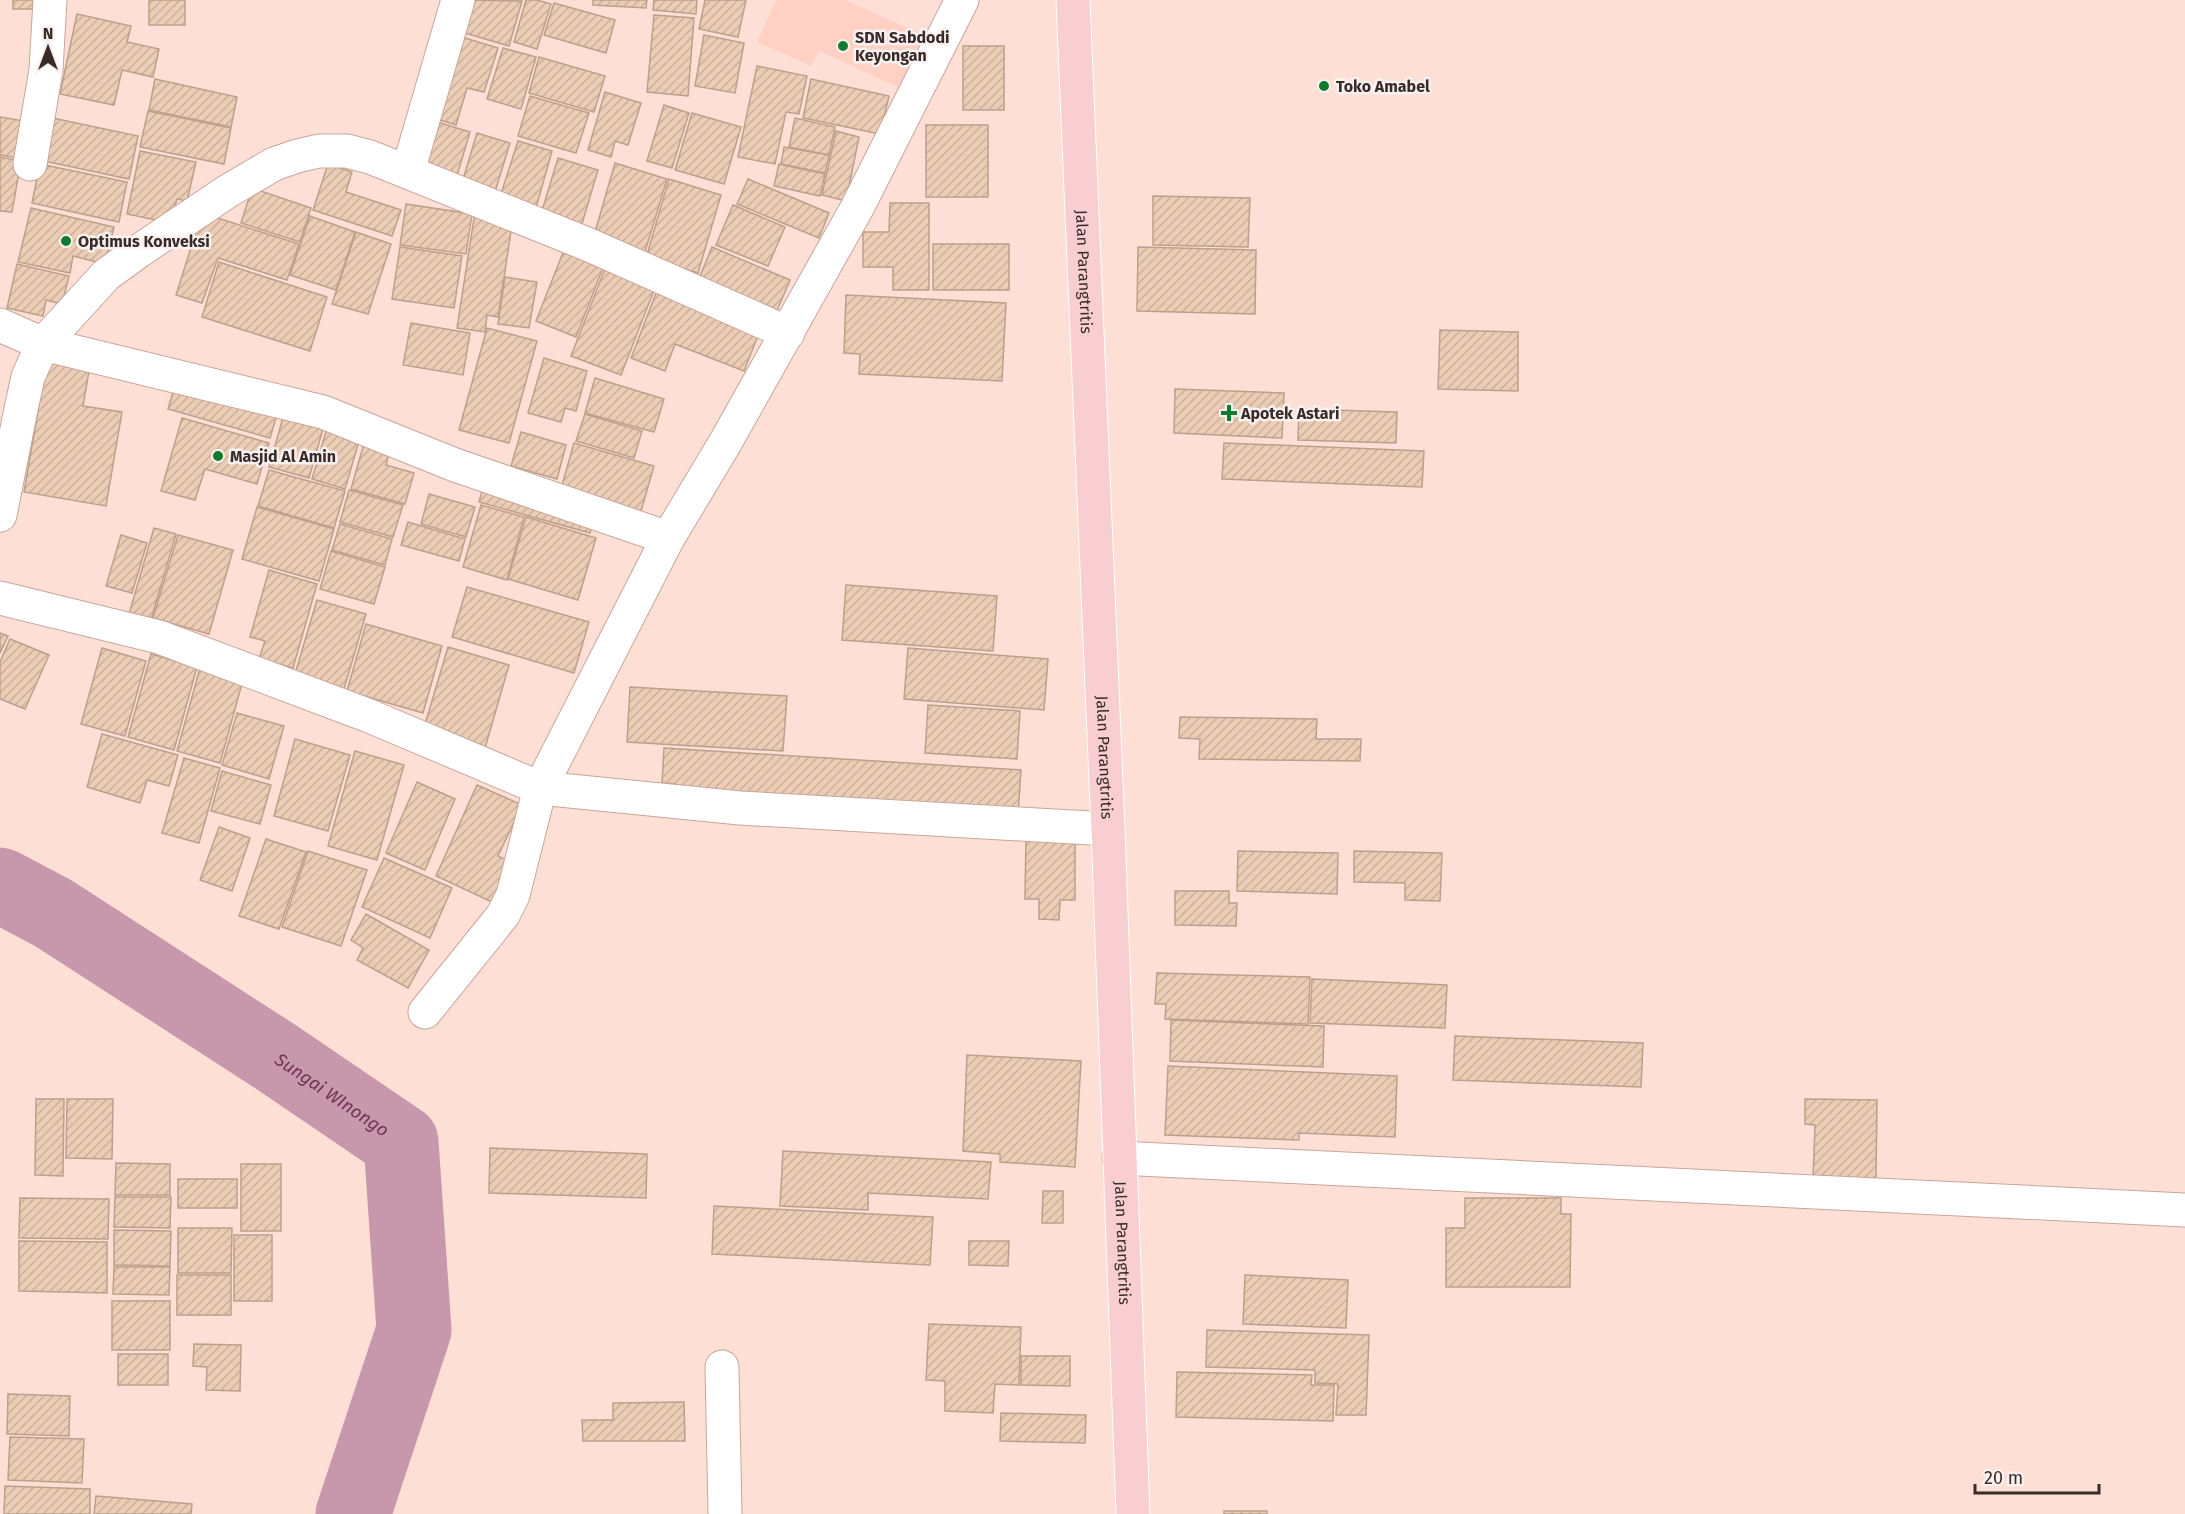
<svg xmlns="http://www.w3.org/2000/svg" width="2185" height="1514" font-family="'Fira Sans',sans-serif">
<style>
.built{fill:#ffd0c3}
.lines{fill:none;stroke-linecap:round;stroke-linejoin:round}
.river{stroke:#c798ac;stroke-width:75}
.building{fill:url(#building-hatch);stroke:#bda08a;stroke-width:1.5}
.minor-casing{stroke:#c9a59a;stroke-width:35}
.major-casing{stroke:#fff;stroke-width:35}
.minor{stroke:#fff;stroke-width:33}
.major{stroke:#f8ced1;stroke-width:33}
.poi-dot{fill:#117b30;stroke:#faf2f0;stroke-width:2}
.labels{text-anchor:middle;stroke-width:5;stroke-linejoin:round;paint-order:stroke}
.poi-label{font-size:16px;font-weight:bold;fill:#392b27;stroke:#faf2f0;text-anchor:start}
.street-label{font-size:16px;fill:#392b27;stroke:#faf2f0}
.water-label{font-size:18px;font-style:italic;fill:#703450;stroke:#faf2f0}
</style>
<defs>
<pattern id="building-hatch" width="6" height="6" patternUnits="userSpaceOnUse" patternTransform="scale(1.5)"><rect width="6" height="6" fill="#ebcdb6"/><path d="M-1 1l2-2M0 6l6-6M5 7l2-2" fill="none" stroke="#cab09c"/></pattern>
</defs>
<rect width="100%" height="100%" fill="#fedfd6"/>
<polygon class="built" points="776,0 845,0 924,35 900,88 819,51 811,66 757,42"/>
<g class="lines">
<path class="river" id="s1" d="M0 885 53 913 276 1057 401 1142 414 1330 353 1514"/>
</g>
<g class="building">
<polygon points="13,0 41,0 40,9 13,9"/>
<rect x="149" y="0" width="36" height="25"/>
<polygon points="467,0 522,1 509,46 458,31"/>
<polygon points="526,0 537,0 551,4 537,49 514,42"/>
<polygon points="593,0 647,0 646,8 593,5"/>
<polygon points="654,0 697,0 696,14 653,10"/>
<polygon points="705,0 746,0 738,37 699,29"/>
<polygon points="554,3 615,20 606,53 544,35"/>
<polygon points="77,14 131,26 127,42 159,49 153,77 122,70 114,105 60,94"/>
<polygon points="654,15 694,18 688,96 647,92"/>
<polygon points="455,35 498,48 484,92 467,88 456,125 431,117"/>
<polygon points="704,35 744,43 735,93 695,86"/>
<rect x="963" y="46" width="41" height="64"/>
<polygon points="503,48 536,57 521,109 487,99"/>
<polygon points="539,57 605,76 594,112 529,93"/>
<polygon points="757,66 807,76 799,114 786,112 775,164 738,157"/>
<polygon points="155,79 237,97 231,127 149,110"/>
<polygon points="811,79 889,96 880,134 803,118"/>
<polygon points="605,92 641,103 628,145 615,141 611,157 588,150"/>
<polygon points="530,96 589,113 576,153 518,136"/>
<polygon points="664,105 689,113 672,168 647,161"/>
<polygon points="148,111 231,128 224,164 140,147"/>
<polygon points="692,113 741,127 724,184 675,170"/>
<polygon points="0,117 24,121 18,158 0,155"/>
<polygon points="48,117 138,136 129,179 39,160"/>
<polygon points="795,118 835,127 829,155 789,147"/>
<polygon points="431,120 470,132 455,182 416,171"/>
<rect x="926" y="125" width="62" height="72"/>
<polygon points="836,131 859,137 846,201 822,195"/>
<polygon points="477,133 510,143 494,195 461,186"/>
<polygon points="518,141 552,151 536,208 500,197"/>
<polygon points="784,147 829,155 825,173 781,164"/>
<polygon points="140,151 196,162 187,201 177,199 171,223 127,214"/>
<polygon points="0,157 21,161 12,212 0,211"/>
<polygon points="558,158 598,170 581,227 541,214"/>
<polygon points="615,163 667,179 644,255 593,239"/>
<polygon points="40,164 127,182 119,222 32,203"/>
<polygon points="328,164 352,172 346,192 401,210 392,236 313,210"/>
<polygon points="779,164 825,174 820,196 774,186"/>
<polygon points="669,179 721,195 698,273 646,258"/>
<polygon points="748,179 829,213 819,238 737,204"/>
<polygon points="252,188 311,208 300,242 241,223"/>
<polygon points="1153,196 1250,198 1248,247 1153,245"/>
<polygon points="890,203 929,203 929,290 893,290 893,267 863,267 863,232 889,232"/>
<polygon points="406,204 472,214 466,254 400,245"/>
<polygon points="733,205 785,227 768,266 716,245"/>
<polygon points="31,208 114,227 105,264 73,256 70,273 18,262"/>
<polygon points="475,212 513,218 498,317 487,315 485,332 457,328"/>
<polygon points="202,213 299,244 287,280 218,258 202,303 176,295"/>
<polygon points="310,216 355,232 336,290 290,275"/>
<polygon points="356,232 391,244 368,314 332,304"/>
<rect x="933" y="244" width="76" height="46"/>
<polygon points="566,245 606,260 576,337 536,321"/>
<polygon points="400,247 462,256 454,308 392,299"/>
<polygon points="712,247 790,280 773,320 695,288"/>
<polygon points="1138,247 1256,250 1255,314 1137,311"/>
<polygon points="608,261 658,280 621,375 571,356"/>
<polygon points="219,262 327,297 310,351 202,317"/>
<polygon points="17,264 69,276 62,304 46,300 43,316 7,308"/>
<polygon points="505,277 537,282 529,328 498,324"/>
<polygon points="658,288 761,328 744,371 675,344 665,371 631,358"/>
<polygon points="846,295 1006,303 1002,381 859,374 860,354 844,353"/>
<polygon points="411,323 470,333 463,375 403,365"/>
<polygon points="487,328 537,341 509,443 459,430"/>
<polygon points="1440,330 1518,332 1518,391 1438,389"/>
<polygon points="47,358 90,365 83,406 122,412 106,506 24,492"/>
<polygon points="544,358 587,371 576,411 565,408 561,422 528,413"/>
<polygon points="595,378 664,399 654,432 585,413"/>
<polygon points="176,382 278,411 270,438 168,409"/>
<polygon points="1175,389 1284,393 1282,438 1174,433"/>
<polygon points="1299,409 1397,412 1396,443 1298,440"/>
<polygon points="284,414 324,425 309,478 269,467"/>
<polygon points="585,414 642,431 634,458 576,441"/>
<polygon points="182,418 269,443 257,484 205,469 195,500 161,491"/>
<polygon points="328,425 361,434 345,489 312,479"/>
<polygon points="521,432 566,445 557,479 511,466"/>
<polygon points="367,433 392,440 386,465 414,473 405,504 351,489"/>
<polygon points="574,443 654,466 641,511 561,489"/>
<polygon points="1224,443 1424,451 1422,487 1222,479"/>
<polygon points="269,470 345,491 334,528 258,506"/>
<polygon points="483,487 594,518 590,533 479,502"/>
<polygon points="349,490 403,505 393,537 340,522"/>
<polygon points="429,494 475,507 466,537 421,524"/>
<polygon points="481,505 524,517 507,580 463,567"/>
<polygon points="257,507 334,529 319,581 242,559"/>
<polygon points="526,517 596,538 578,600 508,579"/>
<polygon points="408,522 465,539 459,561 401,545"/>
<polygon points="340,524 392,539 385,565 332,550"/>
<polygon points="154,528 176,534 151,620 129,614"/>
<polygon points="121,535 147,543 132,593 106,586"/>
<polygon points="178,535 233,550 209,634 153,618"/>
<polygon points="331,551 385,567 374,604 320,589"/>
<polygon points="269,570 317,584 293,668 259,659 265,641 250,637"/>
<polygon points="846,585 997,596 993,651 842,640"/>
<polygon points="467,587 589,622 574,673 452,637"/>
<polygon points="317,600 366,614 344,689 295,674"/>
<polygon points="366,624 442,646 423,713 347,691"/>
<polygon points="0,633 8,636 0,653"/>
<polygon points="10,639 49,655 25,709 0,699 0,662"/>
<polygon points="448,647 509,665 485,748 423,731"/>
<polygon points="102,648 146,661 125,736 81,724"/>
<polygon points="908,648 1048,659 1044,710 904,699"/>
<polygon points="151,654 197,667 174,750 128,737"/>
<polygon points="200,668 243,680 220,763 177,751"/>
<polygon points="630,687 787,696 783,751 627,742"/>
<polygon points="928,705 1020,711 1017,759 925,753"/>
<polygon points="237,713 284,726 269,779 222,765"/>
<polygon points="1180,717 1317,719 1316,739 1361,739 1360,761 1199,759 1200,739 1179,738"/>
<polygon points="102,734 178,755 169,786 147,780 140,803 87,787"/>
<polygon points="295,739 350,755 328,831 274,816"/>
<polygon points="664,748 1021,770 1018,815 675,794 675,784 662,783"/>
<polygon points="355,751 404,765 377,860 328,846"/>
<polygon points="184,758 220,768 199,843 162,833"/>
<polygon points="222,771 271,785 260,824 211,811"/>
<polygon points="417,782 455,799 425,870 386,853"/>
<polygon points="477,785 522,805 498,856 513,863 494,903 436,876"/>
<polygon points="219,827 250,838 232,891 200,880"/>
<polygon points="1026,835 1075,835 1075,900 1060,900 1059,920 1039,919 1039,899 1025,899"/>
<polygon points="266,839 306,852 279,929 239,916"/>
<polygon points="308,851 367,870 341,946 282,927"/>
<polygon points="1238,851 1338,853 1337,894 1237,891"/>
<polygon points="1354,851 1442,853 1440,901 1405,900 1405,883 1354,882"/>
<polygon points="384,858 452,888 430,938 362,907"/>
<polygon points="1175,891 1229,891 1229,903 1237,903 1236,926 1175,925"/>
<polygon points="366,914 429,950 408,988 357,960 363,948 351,940"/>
<polygon points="1157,973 1310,977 1308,1024 1165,1019 1166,1004 1155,1004"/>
<polygon points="1312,979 1447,985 1445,1028 1310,1023"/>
<polygon points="1171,1020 1324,1026 1323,1067 1170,1061"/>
<polygon points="1455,1036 1643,1043 1641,1087 1453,1080"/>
<polygon points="967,1055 1081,1061 1075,1167 1000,1162 1000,1154 963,1151"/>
<polygon points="1168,1066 1397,1076 1395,1137 1299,1133 1299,1140 1165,1135"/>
<polygon points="36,1099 64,1099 63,1176 35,1175"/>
<polygon points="67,1099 113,1099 112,1159 66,1158"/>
<polygon points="1805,1099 1877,1100 1876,1179 1813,1178 1815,1125 1805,1124"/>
<polygon points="490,1148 647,1154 646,1198 489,1193"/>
<polygon points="783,1151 991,1162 988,1199 868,1193 868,1210 780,1206"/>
<polygon points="116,1163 170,1164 170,1195 115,1195"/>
<rect x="241" y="1164" width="40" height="67"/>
<rect x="178" y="1179" width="59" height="29"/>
<polygon points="1043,1191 1063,1191 1063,1223 1042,1223"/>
<polygon points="115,1197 171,1197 170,1228 114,1227"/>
<polygon points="20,1198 109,1199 108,1239 19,1238"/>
<polygon points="1465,1198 1561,1198 1561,1214 1571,1214 1570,1287 1446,1287 1446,1228 1465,1228"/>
<polygon points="714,1206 933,1217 930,1265 712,1254"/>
<polygon points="178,1228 232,1228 231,1273 178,1273"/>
<polygon points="114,1230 171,1231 170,1266 114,1265"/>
<rect x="234" y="1235" width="38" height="66"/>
<polygon points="19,1241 107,1242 107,1293 19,1291"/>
<polygon points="969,1241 1009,1241 1008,1266 969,1265"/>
<polygon points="114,1267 170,1267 169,1295 113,1294"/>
<rect x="177" y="1275" width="54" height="40"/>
<polygon points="1245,1275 1348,1280 1346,1328 1243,1324"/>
<rect x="112" y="1301" width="58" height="49"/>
<polygon points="929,1324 1021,1327 1019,1385 995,1384 993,1413 945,1411 945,1381 926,1380"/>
<polygon points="1207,1330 1369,1335 1366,1415 1336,1415 1338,1384 1315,1383 1315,1370 1206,1367"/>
<polygon points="194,1344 241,1345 240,1391 206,1390 207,1367 193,1366"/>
<rect x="118" y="1354" width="50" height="31"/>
<polygon points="1021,1356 1070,1356 1070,1386 1021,1385"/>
<polygon points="1177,1372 1312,1375 1311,1385 1334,1385 1333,1421 1176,1417"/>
<polygon points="8,1394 70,1396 69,1436 7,1434"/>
<polygon points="684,1402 685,1441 583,1441 582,1420 613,1420 613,1403"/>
<polygon points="1001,1413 1086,1415 1085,1443 1000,1441"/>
<polygon points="10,1437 84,1439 82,1483 8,1480"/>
<polygon points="5,1486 90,1489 90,1514 4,1514"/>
<polygon points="96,1496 192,1504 191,1514 94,1514"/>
<rect x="1224" y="1511" width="43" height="3"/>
</g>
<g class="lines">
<g class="minor-casing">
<g id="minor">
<polyline points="30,164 46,70 50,0"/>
<polyline points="408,171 458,0"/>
<polyline points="0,325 43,344 323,412 455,465 668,538"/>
<polyline points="0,515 21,409 28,377 36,359 43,344 106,275 139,251 228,191 274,164 297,156 319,151 347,151 370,157 587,244 788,333"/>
<polyline points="0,598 159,637 367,715 540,788 740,808 1108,829"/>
<polyline points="425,1012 503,915 513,895 540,788 668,538 725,443 857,208 962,0"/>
<polyline points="1119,1158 2185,1210"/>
<polyline points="722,1367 725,1514"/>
</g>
</g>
<g class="major-casing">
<g id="major">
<path id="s2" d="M1073 0 1108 829 1133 1514"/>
</g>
</g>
<use href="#minor" class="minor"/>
<use href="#major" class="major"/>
</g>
<g class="poi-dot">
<circle cx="843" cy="46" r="6"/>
<circle cx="1324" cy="86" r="6"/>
<circle cx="66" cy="241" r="6"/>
<path d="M1226 404h6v6h6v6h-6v6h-6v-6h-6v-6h6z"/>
<circle cx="218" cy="456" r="6"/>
</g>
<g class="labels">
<g class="poi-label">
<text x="855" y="43">SDN Sabdodi<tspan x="855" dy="18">Keyongan</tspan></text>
<text x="1336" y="92">Toko Amabel</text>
<text x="78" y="247">Optimus Konveksi</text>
<text x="1241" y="419">Apotek Astari</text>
<text x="230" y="462">Masjid Al Amin</text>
</g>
<g class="street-label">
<text dy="6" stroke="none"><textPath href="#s2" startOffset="272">Jalan Parangtritis</textPath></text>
<text dy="6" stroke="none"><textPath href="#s2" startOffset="758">Jalan Parangtritis</textPath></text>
<text dy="6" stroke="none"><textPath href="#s2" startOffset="1244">Jalan Parangtritis</textPath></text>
</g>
<g class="water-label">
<text dy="6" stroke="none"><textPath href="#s1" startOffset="393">Sungai WInongo</textPath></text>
</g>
</g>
<g transform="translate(48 48)" stroke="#faf2f0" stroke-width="4.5" paint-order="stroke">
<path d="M0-4.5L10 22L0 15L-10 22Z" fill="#392b27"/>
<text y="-9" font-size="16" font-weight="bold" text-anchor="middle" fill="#392b27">N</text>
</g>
<path d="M1975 1484v9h124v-9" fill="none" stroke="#392b27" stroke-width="3"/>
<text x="1984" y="1484" font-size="18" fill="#392b27" stroke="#faf2f0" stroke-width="4.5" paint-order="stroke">20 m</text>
</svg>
